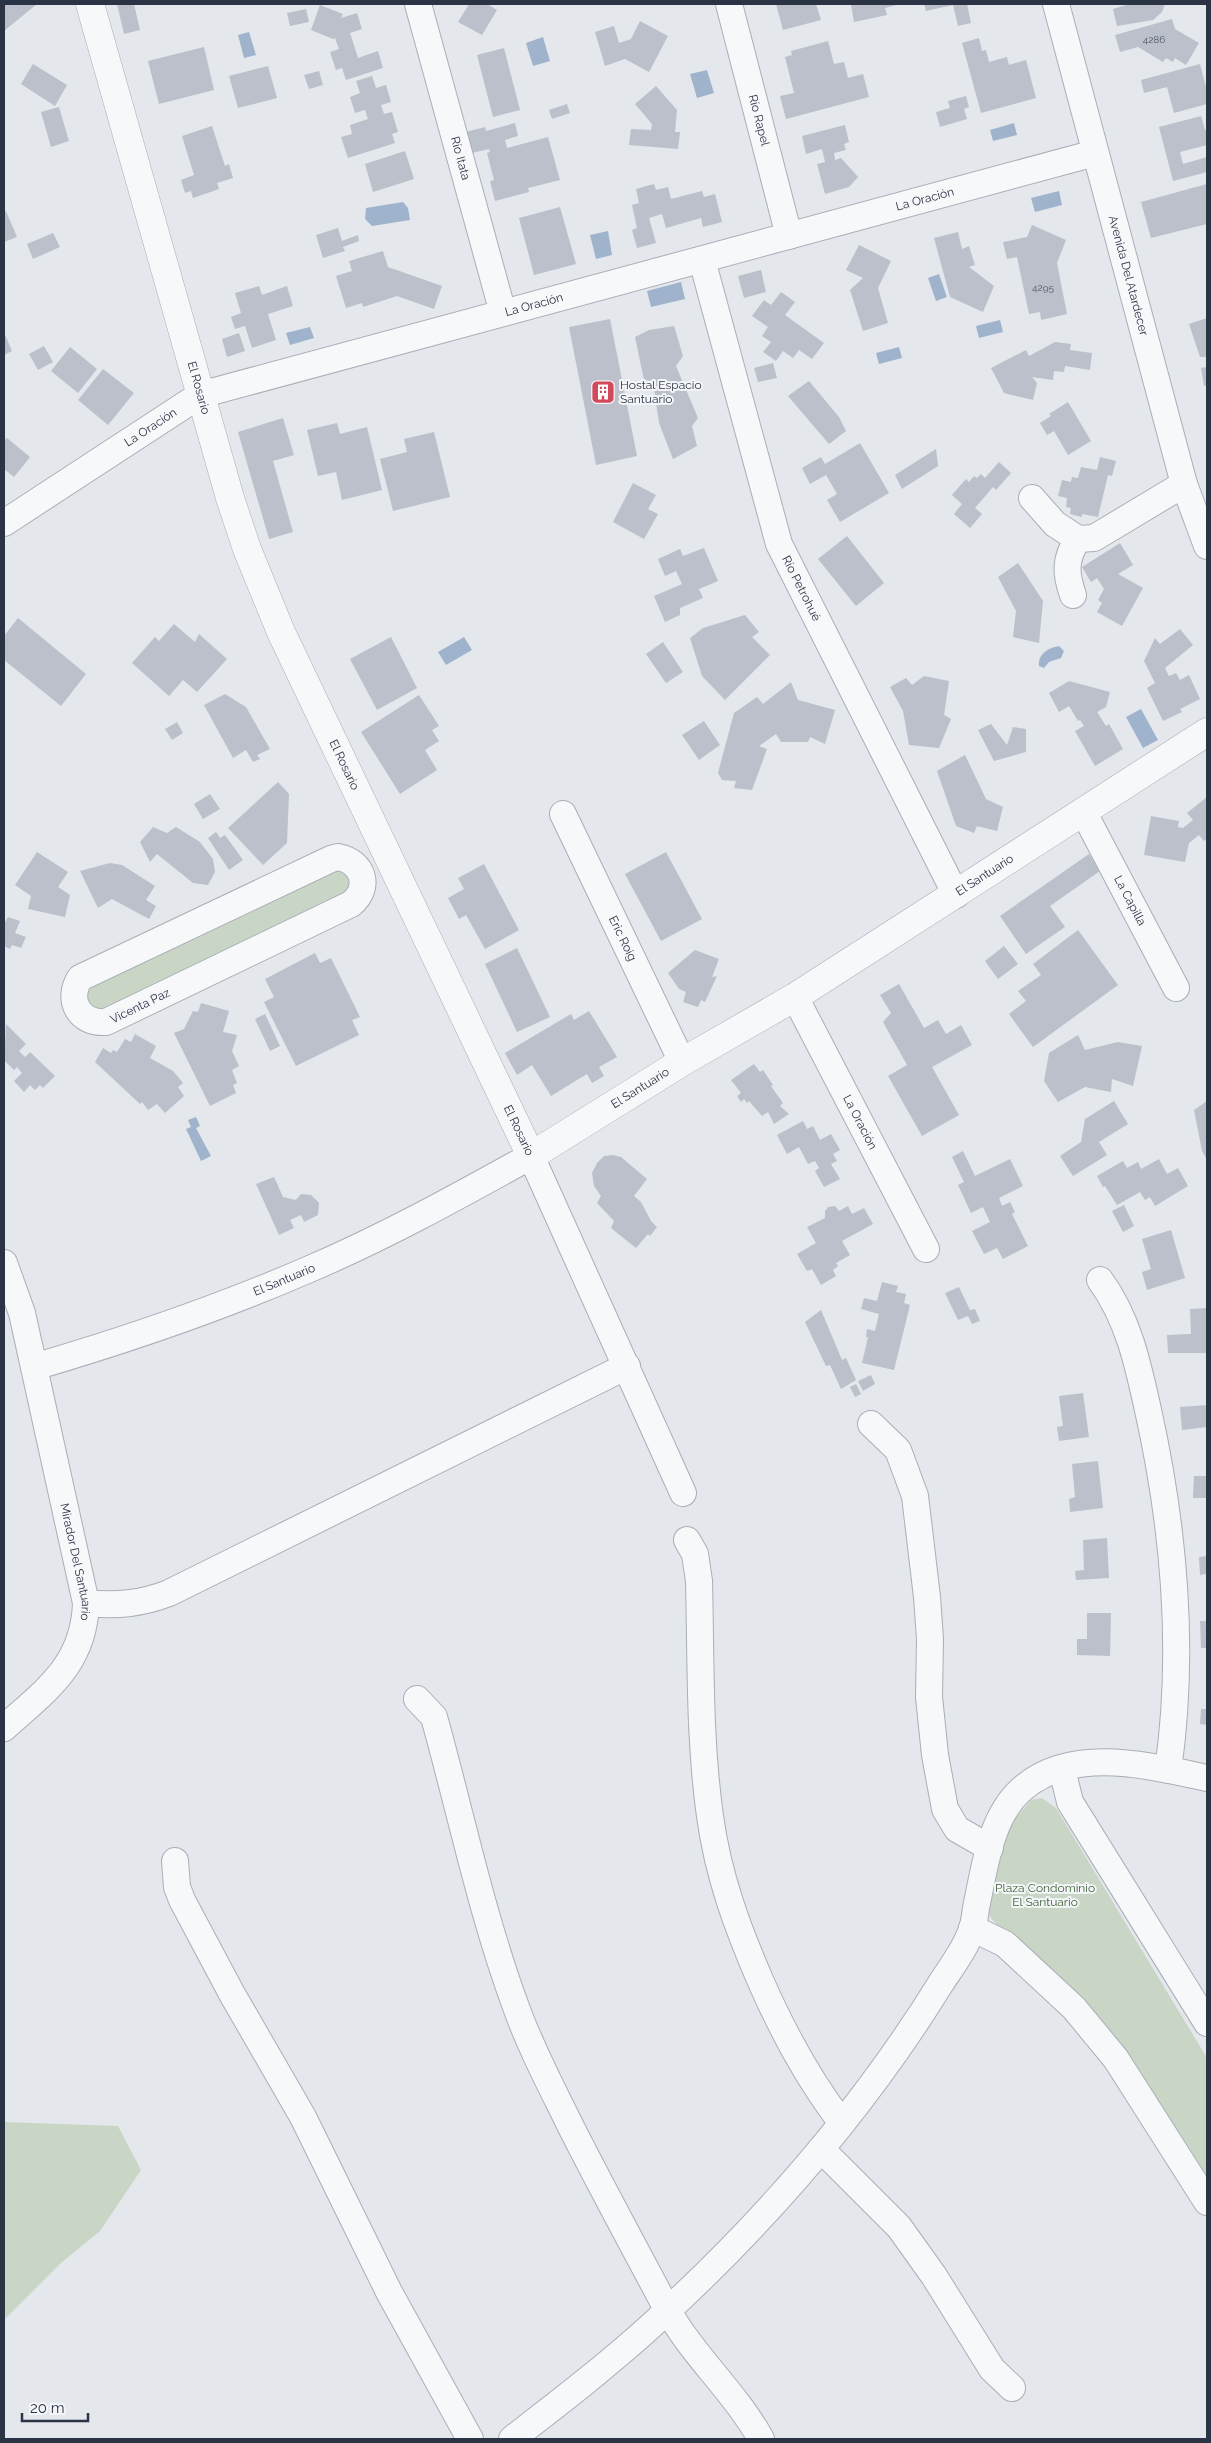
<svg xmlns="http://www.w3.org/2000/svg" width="1211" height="2443" font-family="Raleway,sans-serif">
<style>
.green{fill:#c9d6c5}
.water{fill:#9fb4cc}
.building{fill:#bbc0ca}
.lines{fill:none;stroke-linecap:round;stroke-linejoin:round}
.minor-casing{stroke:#a9aeb7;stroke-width:28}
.tertiary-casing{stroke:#a9aeb7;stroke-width:29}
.minor{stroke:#f7f8fa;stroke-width:26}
.tertiary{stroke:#f7f8fa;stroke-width:28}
.labels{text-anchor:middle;stroke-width:4;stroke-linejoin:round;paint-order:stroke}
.number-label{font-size:10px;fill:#4f5766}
.street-label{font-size:12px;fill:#2b3445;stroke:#f4f6f9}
.poi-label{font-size:12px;fill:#2b3445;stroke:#f4f6f9;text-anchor:start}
.park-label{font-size:12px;fill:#3f6138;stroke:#f4f6f9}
</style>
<rect width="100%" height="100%" fill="#e4e7ec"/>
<g class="green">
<polygon points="344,867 353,890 106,1015 88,1011 85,989"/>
<polygon points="1042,1798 1056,1808 1207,2058 1207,2176 1139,2071 1007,1938 985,1910 999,1845 1015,1819 1031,1800"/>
<polygon points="4,2122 118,2126 141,2170 100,2231 62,2262 4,2320"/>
</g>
<g class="water">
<polygon points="249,32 256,55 244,58 238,35"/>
<polygon points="543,37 550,61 533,66 526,43"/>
<polygon points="707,70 714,93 697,98 690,74"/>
<polygon points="1014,123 1017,135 993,141 990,130"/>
<polygon points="1059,191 1062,205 1035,212 1031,198"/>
<polygon points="403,202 408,208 410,220 372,226 365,219 366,208"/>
<polygon points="608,231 612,255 596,259 590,235"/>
<polygon points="939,274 947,297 936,301 928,278"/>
<polygon points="681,282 685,299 651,307 647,291"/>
<polygon points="1000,320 1003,332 979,338 976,326"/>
<polygon points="310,327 314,338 290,345 286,333"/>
<polygon points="899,347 902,358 879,364 876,353"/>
<polygon points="464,637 472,650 446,665 438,652"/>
<path d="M1059 646 1064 651 1061 658 1049 662 1044 668 1039 666C1038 654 1048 648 1059 646Z"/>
<polygon points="1141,709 1158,740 1143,748 1126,717"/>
<polygon points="196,1117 200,1126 196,1128 211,1156 201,1161 186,1129 191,1127 188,1120"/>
</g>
<g class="building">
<polygon points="4,4 37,4 4,31"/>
<polygon points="117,4 134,4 140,30 124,34"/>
<polygon points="469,4 487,4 497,10 482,35 458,22"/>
<polygon points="776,4 816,4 821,20 783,30"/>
<polygon points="856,4 900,4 885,8 887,15 854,22 851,5"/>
<polygon points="924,4 967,4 971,23 958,26 953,5 926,11"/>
<polygon points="1130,4 1165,4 1162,12 1153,20 1117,26 1113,9"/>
<polygon points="320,5 343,14 341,18 357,13 362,29 350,33 358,58 378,51 383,68 346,80 342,68 336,70 330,52 339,49 335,38 333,39 311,30"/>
<polygon points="306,9 309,22 290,26 287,13"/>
<polygon points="1172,19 1175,29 1199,43 1186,65 1175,58 1173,62 1166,58 1163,62 1138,47 1120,52 1115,35"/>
<polygon points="640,21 668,36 649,72 625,59 605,66 595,32 614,26 619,43 631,39"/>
<polygon points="979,38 982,51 986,50 989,62 1007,57 1009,65 1026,60 1036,98 981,113 962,43"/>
<polygon points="828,41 834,64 844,62 848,78 863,74 869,97 786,119 780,96 794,93 785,57 792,55 791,51"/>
<polygon points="204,47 214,90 159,104 148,61"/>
<polygon points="504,48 520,110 493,117 477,55"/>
<polygon points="33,64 67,85 55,106 21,84"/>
<polygon points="1200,64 1207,91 1207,104 1174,113 1167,87 1144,93 1141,80"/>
<polygon points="268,66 277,98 238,108 229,76"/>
<polygon points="319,71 323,85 309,89 304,75"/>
<polygon points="372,76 376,88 386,85 391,102 381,105 384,114 392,112 398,132 392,134 395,143 348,158 341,137 352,134 350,125 368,119 365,110 355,113 350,97 360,93 356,81"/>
<polygon points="656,86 677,110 675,132 680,132 678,149 629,145 631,129 651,130 652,124 635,104"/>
<polygon points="966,96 969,107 964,109 967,119 940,127 936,112 950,108 948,101"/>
<polygon points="567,104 570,113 552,119 549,110"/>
<polygon points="59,107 69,141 51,147 41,112"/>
<polygon points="1201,116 1205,130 1207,130 1207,145 1180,152 1183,164 1207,157 1207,172 1173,181 1159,127"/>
<polygon points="515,123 518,136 505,140 507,148 548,137 560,180 528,188 529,192 495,201 490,181 494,180 487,153 490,152 489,149 468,154 462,133 485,127 486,131"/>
<polygon points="845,125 849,142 844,144 846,150 834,153 835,160 841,158 858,177 849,187 825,194 817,164 825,162 822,149 806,154 802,136"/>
<polygon points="212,126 225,166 229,164 233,178 217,183 219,189 193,198 191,191 185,193 181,180 194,175 182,136"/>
<polygon points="405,151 414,179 373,192 365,164"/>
<polygon points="654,184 656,190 668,187 671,199 702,191 704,197 715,194 722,222 703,227 701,218 666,228 662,214 649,218 656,243 637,248 632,230 637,228 632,205 639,203 636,189"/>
<polygon points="1207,184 1207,224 1151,238 1141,202"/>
<polygon points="560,207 576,264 534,275 519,218"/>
<polygon points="6,211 17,237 4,242 4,212"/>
<polygon points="1032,225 1066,240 1057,263 1067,314 1041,320 1040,312 1029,314 1017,257 1007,259 1003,242 1027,237"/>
<polygon points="338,228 342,241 358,235 359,241 343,247 345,251 323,258 316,235"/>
<polygon points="958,232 962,249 969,246 975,265 969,267 994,286 983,312 950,297 934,238"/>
<polygon points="53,233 60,247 33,259 27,244"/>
<polygon points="859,245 891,261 878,288 888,323 863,331 850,290 863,278 846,270"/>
<polygon points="383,251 388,267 442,286 434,309 397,296 363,307 362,303 346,308 336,276 352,271 349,261"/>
<polygon points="761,270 766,292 744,298 738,276"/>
<polygon points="259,286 262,295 287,286 293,306 268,314 276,340 252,348 245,326 235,329 231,317 241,313 235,293"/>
<polygon points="781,292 795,302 785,315 824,343 812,359 799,350 793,358 783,351 776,361 763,352 771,342 762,336 768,327 752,316 764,300 771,305"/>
<polygon points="1207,318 1207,357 1200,357 1189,324"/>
<polygon points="610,319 637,456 596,465 569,327"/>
<polygon points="674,326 683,356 676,366 698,418 692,426 697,446 673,459 659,423 653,381 644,380 635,337 649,330"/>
<polygon points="4,332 12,351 4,355"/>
<polygon points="239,333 245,351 227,357 222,339"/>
<polygon points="1055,342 1071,344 1070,350 1092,353 1090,370 1065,366 1064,372 1054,371 1053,380 1032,377 1037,383 1033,400 1004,393 991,368 1026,350 1029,356"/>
<polygon points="44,346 53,362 38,370 29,354"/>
<polygon points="70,347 97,369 78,393 51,371"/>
<polygon points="773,363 777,378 758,382 754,368"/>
<polygon points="1207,367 1207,385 1204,386 1201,368"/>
<polygon points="103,369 134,393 108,425 78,400"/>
<polygon points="809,381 839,417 846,431 829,444 788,396"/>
<polygon points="1068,402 1091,441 1068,455 1054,431 1047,435 1040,423 1051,416 1049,414"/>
<polygon points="283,418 294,455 273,461 293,532 269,539 238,432"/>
<polygon points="337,423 340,434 367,427 382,490 342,500 336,472 318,476 307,430"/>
<polygon points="434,432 450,497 393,511 380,459 407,452 404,439"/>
<polygon points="7,438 30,457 14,477 4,469 4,441"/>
<polygon points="860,443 889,493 840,522 827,500 837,494 826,475 810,484 802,468 821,457 825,464"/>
<polygon points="936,449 938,466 902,489 895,475"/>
<polygon points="1100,457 1116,461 1112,476 1108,475 1098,517 1082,514 1082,517 1070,514 1071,508 1066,507 1067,498 1058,496 1062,480 1071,482 1072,477 1078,478 1081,467 1097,470"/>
<polygon points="999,462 1011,473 996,490 993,487 975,508 982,514 970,528 954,514 962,504 952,495 966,479 969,482 974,476 977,478 981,474 985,478"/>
<polygon points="633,483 656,495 648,509 658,514 644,539 613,522"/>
<polygon points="847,536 884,583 856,606 818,559"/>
<polygon points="1120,543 1133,565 1118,574 1143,588 1122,626 1097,612 1102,603 1098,600 1104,589 1097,578 1091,582 1082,567"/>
<polygon points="704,548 718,581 699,589 703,598 680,608 680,615 665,622 654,596 682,584 676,571 665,576 658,559 680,549 683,556"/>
<polygon points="1018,563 1043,601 1039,643 1013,637 1016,611 998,577"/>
<polygon points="745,615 759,632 752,637 770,655 725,700 702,676 690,638 703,628"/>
<polygon points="18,618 86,674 61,706 4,660 4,636"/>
<polygon points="174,624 195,642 199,634 227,659 197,692 183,680 169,696 132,663 155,637 159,641"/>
<polygon points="1180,629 1193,645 1165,668 1169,676 1176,673 1180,680 1189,675 1200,699 1180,709 1182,712 1163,721 1147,688 1155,683 1144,661 1155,638 1160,644"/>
<polygon points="391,637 417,688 377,710 350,659"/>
<polygon points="663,642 683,672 666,683 646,654"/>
<polygon points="924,676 949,681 944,715 951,719 939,748 909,745 903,711 890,687 906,678 912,685"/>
<polygon points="1069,681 1110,692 1106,707 1097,712 1106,726 1109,724 1123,749 1095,766 1075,731 1084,726 1080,720 1078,721 1069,706 1059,712 1049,693"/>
<polygon points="791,682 798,700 835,710 825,744 810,737 808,742 781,742 776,734 759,746 767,749 752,790 734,788 736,781 722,780 718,773 734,713 757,697 763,704"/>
<polygon points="225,694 246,707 270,749 257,755 260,759 253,762 246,750 233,758 204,705"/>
<polygon points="419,695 439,726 432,730 439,741 425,750 437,770 400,794 361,732"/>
<polygon points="704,721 720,745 699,760 682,735"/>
<polygon points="177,722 183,733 172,740 165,729"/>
<polygon points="991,724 1007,745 1013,727 1026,729 1026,752 994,761 978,730"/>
<polygon points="965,755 986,799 1003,807 997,831 977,826 974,833 956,826 937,771"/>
<polygon points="278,782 289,794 287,843 263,865 228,828"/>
<polygon points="210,794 220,809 203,819 194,804"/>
<polygon points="1207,797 1207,839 1204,841 1199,835 1189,843 1185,862 1144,855 1151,816 1179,821 1178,827 1183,828 1193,820 1187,813"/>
<polygon points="153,827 167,833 176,827 200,842 213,859 215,872 208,885 193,883 157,854 150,862 140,842"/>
<polygon points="216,832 220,838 225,835 243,860 229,870 208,838"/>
<polygon points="37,852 68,872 58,887 70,895 65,917 28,909 31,896 15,885"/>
<polygon points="666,852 702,919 661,941 625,874"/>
<polygon points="1089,854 1100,871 1050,906 1065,927 1026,954 1000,916"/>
<polygon points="110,863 122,865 155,886 146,900 156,906 149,919 112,899 98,908 80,871"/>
<polygon points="484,864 519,930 485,949 466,915 459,919 448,898 464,889 458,878"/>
<polygon points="8,917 20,921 15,933 26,937 21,948 12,945 10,949 4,946 4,924"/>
<polygon points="1078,930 1118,985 1033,1047 1009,1014 1026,1001 1018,991 1041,975 1033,964"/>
<polygon points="1004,946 1018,964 998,979 985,961"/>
<polygon points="517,948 550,1017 517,1032 485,964"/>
<polygon points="695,950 719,959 712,977 717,976 705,1002 701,1000 698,1007 683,1002 686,992 679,989 668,973"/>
<polygon points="315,953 320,963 331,958 360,1017 352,1020 359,1035 296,1066 264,1002 274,997 265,979"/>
<polygon points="899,984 924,1028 938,1020 946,1034 961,1025 972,1045 932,1067 959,1115 922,1136 888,1076 907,1065 883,1022 891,1013 880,995"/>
<polygon points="201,1003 229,1011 223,1032 237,1035 232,1051 239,1066 232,1070 237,1083 233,1085 236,1093 210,1106 174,1033 184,1029 193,1011 198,1012"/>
<polygon points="589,1011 617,1057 599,1067 604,1076 592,1083 587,1074 551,1096 532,1065 517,1075 505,1053 571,1014 574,1020"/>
<polygon points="265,1014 280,1046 270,1051 255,1019"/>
<polygon points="6,1024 26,1044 19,1051 25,1057 30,1052 55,1076 43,1088 40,1085 35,1090 30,1085 24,1092 14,1081 22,1073 17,1067 14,1070 4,1060"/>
<polygon points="135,1034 156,1046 150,1058 173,1071 183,1083 178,1087 184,1096 165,1113 157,1104 148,1110 142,1102 140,1104 95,1062 103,1048 111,1053 113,1050 117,1052 125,1039 131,1042"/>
<polygon points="1078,1035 1085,1050 1118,1042 1142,1046 1133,1086 1112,1079 1111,1092 1085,1087 1058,1102 1044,1081 1049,1053"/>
<polygon points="754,1064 760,1072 763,1070 773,1085 771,1086 783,1103 780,1106 789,1114 774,1124 768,1112 762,1116 749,1101 747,1103 744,1099 741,1102 737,1096 741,1093 731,1080"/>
<polygon points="1114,1101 1128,1124 1099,1142 1107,1155 1073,1176 1060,1156 1081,1142 1085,1119"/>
<polygon points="1207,1101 1207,1160 1202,1151 1194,1110"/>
<polygon points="803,1121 807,1129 813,1126 820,1140 831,1134 840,1150 833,1154 837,1161 831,1164 840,1179 824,1187 815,1171 819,1168 815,1161 808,1164 799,1147 787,1154 777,1135"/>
<polygon points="963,1151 975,1176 1010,1159 1023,1186 999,1198 1002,1206 1010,1202 1015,1212 1012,1214 1028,1246 1003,1259 997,1248 984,1254 972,1231 990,1222 983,1207 971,1213 958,1185 964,1182 952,1157"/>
<polygon points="613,1155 621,1157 647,1179 634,1196 641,1202 651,1221 657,1227 650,1236 648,1234 636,1248 611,1228 614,1221 597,1203 601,1196 594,1186 592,1173 597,1163 604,1156"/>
<polygon points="1159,1159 1167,1174 1178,1168 1188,1186 1155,1206 1150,1197 1145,1200 1140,1192 1117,1205 1105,1186 1103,1187 1097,1176 1123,1161 1127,1168 1138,1162 1141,1169"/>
<polygon points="274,1177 283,1197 296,1200 301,1194 311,1195 319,1203 318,1215 304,1222 301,1215 290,1220 294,1228 279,1235 256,1184"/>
<polygon points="1124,1205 1134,1226 1123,1232 1112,1211"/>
<polygon points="835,1206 839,1211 848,1206 852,1214 864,1208 873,1224 842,1241 850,1255 836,1263 838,1266 833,1270 836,1276 821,1285 812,1269 807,1271 797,1254 816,1243 807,1227 825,1218 825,1211 828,1207"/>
<polygon points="1171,1230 1185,1278 1147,1290 1142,1272 1151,1269 1142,1239"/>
<polygon points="882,1282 898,1286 896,1292 906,1294 904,1303 910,1305 894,1370 862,1363 868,1337 866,1337 867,1329 875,1331 879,1314 861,1309 864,1298 877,1301"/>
<polygon points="959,1287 970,1310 975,1309 980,1321 972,1324 968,1316 958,1320 945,1293"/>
<polygon points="1207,1308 1207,1353 1168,1353 1167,1335 1191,1334 1190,1309"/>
<polygon points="821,1310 842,1360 846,1358 856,1380 841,1389 830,1365 826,1366 805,1322"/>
<polygon points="871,1375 875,1384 863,1391 858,1381"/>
<polygon points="856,1384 861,1394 855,1397 850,1387"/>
<polygon points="1083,1393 1089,1437 1059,1441 1057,1427 1063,1426 1059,1396"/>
<polygon points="1207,1405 1207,1427 1182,1430 1180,1407"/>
<polygon points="1098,1461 1103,1508 1070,1512 1069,1499 1075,1497 1072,1464"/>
<polygon points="1194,1476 1207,1476 1207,1498 1193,1498"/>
<polygon points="1107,1538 1109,1578 1076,1580 1075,1571 1084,1570 1083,1540"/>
<polygon points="1207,1556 1207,1574 1200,1575 1199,1557"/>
<polygon points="1087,1613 1111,1613 1110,1656 1077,1655 1077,1639 1087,1639"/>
<polygon points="1200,1621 1207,1621 1207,1648 1201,1648"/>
<polygon points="1201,1709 1207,1709 1207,1725 1200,1724"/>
</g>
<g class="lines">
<g class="minor-casing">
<g id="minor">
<path id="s1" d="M418 4 503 313"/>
<path id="s2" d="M729 4 789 236"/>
<path id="s3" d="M1056 4 1184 484 1207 546"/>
<path id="s4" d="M702 260 779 544 956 895"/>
<polyline points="1032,498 1055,524 1078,539 1094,538 1184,484"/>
<path id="s5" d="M4 523 200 395 1095 153"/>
<path d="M1073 595C1065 573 1065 558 1078 539"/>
<path id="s6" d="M1084 813 1176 988"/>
<path id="s7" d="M563 814 682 1062"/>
<path d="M338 857C364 862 371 888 351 904L106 1022C79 1024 66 1000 80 978L331 859Z"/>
<path id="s8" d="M795 997 926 1249"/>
<path id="s9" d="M4 1263 22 1313 86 1603C84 1665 46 1690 4 1728"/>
<path d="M1100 1280C1128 1318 1138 1364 1148 1410 1174 1527 1185 1651 1168 1770"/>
<path id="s10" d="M34 1367C126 1340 217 1309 305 1271 383 1238 457 1197 531 1156L683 1493"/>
<polyline points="871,1424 898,1450 915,1496 927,1597 930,1639 929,1697 935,1755 945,1809 957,1829 990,1848"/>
<path d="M687 1540 695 1554 699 1581C701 1659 699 1738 710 1816 718 1875 737 1927 761 1982 783 2032 808 2079 842 2123"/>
<path d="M86 1603C116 1606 141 1604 169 1593L627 1366"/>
<path d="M417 1699 434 1717C461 1814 481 1912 516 2007 531 2049 552 2088 571 2127 602 2188 635 2249 667 2309 693 2356 735 2392 761 2439"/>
<polyline points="1062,1769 1070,1802 1207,2023"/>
<polyline points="175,1861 177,1887 182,1900 232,1994 303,2117 389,2292 470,2439"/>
<polyline points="972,1928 1005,1944 1074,2008 1116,2059 1207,2202"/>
<polyline points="821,2149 899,2227 934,2276 992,2369 1012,2388"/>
<path d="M512 2439C560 2402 608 2365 653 2324 763 2224 863 2109 941 1983 952 1966 966 1948 972 1929 975 1921 975 1911 977 1903 985 1865 991 1816 1022 1789 1072 1745 1150 1766 1207 1778"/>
</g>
</g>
<g class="tertiary-casing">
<g id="tertiary">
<path id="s11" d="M90 4 230 498 247 549 281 632 531 1156 682 1062 795 997 1207 732"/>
</g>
</g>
<use href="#minor" class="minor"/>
<use href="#tertiary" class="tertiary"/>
</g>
<defs>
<g id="building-square" transform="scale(1.25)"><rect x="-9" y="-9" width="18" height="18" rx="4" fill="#d1495b" stroke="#f4f6f9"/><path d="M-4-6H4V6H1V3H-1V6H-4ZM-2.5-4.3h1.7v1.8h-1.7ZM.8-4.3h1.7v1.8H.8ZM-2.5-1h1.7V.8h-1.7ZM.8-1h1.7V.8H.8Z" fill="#fff"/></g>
</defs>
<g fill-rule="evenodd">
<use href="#building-square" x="603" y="392"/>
</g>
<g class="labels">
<g class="number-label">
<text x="1154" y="43">4286</text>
<text x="1043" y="291">4295</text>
</g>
<g class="street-label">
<text dy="4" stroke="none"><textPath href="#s2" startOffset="120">Río Rapel</textPath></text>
<text dy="4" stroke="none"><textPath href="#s1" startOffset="160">Río Itata</textPath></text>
<text dy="4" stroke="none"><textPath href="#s5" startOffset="985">La Oración</textPath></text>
<text dy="4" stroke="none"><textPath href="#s3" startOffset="281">Avenida Del Atardecer</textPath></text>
<text dy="4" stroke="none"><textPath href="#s5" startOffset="580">La Oración</textPath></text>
<text dy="4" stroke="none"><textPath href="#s11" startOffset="399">El Rosario</textPath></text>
<text dy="4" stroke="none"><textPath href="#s5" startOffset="175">La Oración</textPath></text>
<text dy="4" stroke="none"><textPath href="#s4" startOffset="344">Río Petrohué</textPath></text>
<text dy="4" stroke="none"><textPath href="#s11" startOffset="804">El Rosario</textPath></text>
<text dy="4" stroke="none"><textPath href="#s11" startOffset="1771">El Santuario</textPath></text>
<text dy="4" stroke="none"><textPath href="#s6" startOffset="99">La Capilla</textPath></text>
<text dy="4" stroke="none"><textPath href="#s7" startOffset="138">Eric Roig</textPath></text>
<text transform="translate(140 1006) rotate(-26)" y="4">Vicenta Paz</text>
<text dy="4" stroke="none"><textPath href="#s11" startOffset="1366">El Santuario</textPath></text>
<text dy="4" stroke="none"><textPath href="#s8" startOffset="141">La Oración</textPath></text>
<text dy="4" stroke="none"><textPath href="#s11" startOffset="1209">El Rosario</textPath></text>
<text dy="4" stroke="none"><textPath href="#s10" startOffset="265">El Santuario</textPath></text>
<text dy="4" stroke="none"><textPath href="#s9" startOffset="308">Mirador Del Santuario</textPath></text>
</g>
<g class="poi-label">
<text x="620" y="389">Hostal Espacio<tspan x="620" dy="14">Santuario</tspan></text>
</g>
<g class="park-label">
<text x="1045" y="1892">Plaza Condominio<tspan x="1045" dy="14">El Santuario</tspan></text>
</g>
</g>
<rect width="1211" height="2443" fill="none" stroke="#2b3445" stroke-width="10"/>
<path d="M22 2413v8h66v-8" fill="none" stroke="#2b3445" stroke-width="2.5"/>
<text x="30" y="2413" font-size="15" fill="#2b3445" stroke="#f4f6f9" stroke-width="4" paint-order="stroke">20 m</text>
</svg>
